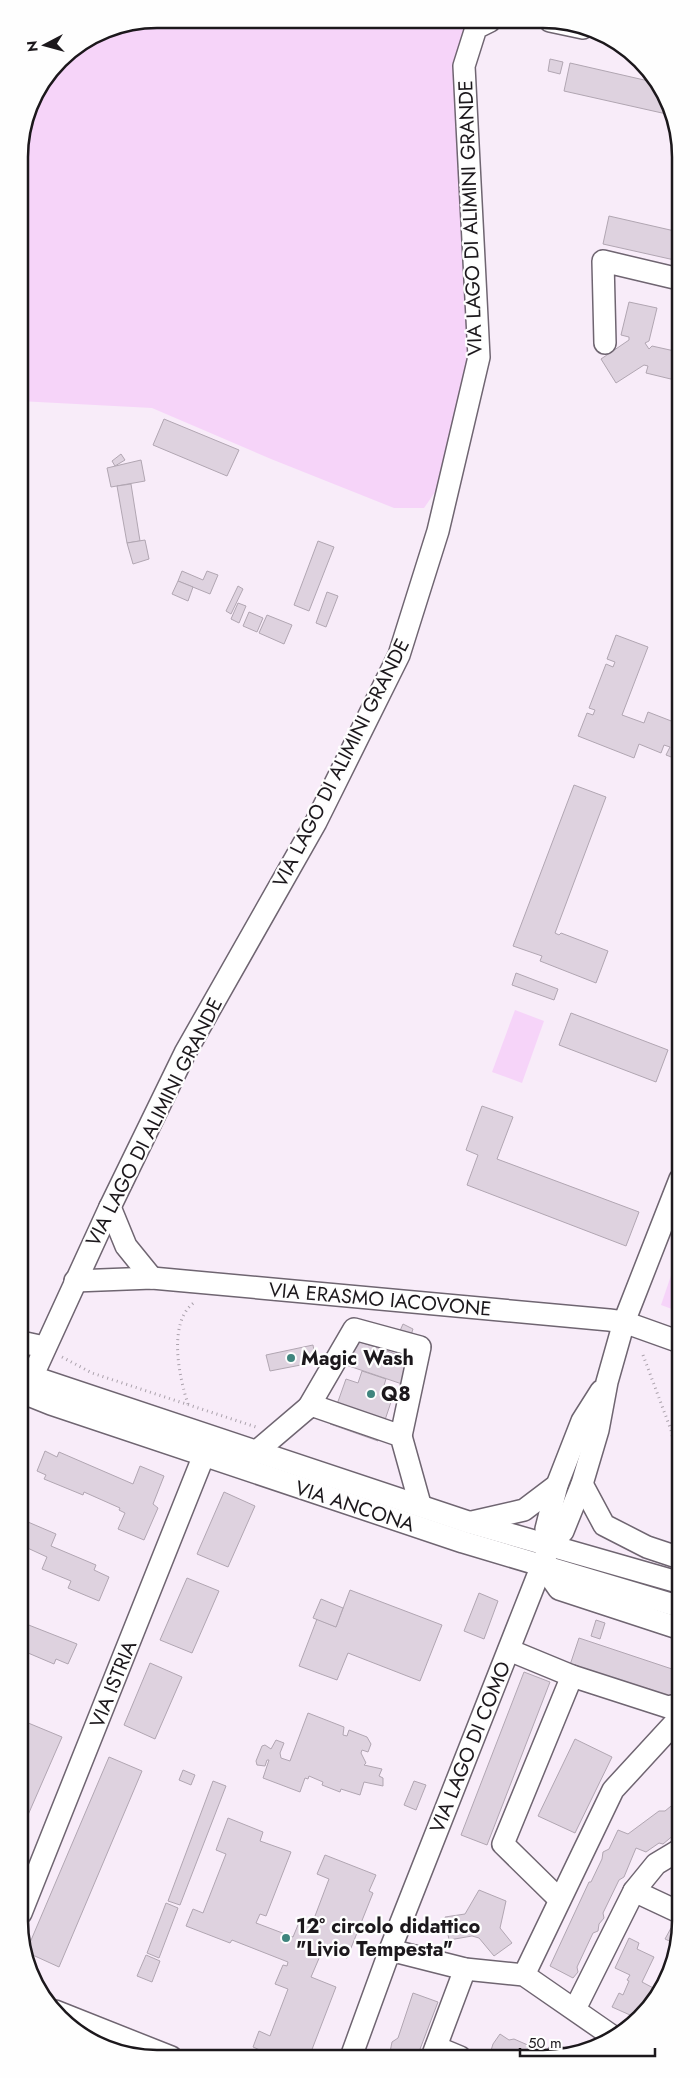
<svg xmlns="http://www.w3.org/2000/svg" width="700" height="2078" font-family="Jost,sans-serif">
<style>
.green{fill:#f6d4f9}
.building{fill:#ded2df;stroke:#b1a6b2}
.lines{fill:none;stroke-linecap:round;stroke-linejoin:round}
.minor-casing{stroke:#6f6571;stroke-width:24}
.path{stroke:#aba2ac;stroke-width:3;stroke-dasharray:1 4;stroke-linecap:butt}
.minor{stroke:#fff;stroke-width:21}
.poi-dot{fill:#3f857e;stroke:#fefefe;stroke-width:2}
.labels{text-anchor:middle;stroke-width:4.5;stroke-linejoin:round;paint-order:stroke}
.street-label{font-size:20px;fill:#1c181c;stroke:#fefefe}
.poi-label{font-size:20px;font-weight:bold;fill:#1c181c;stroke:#fefefe;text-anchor:start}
.rim{fill:none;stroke:#1c181c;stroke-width:2.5}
</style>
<rect width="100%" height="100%" fill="#f8ecf9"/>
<g class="green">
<polygon points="157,19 471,21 459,46 475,356 444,479 424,508 394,508 271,459 152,408 19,401 19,147 33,96 65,53 104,29"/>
<polygon points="515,1010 544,1021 522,1083 492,1072"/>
<polygon points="680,1249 680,1312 661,1305"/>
</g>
<g class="building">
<polygon points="550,59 563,62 560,74 548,71"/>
<polygon points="570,63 653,82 671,115 564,91"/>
<polygon points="609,216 679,232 679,261 603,244"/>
<polygon points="629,302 657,308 649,341 645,343 649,349 652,346 679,352 679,381 646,373 648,366 644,365 616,383 601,359 629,340 629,337 621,335"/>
<polygon points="164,419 239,450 227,476 153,445"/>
<polygon points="121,454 125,460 115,466 112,461"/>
<polygon points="141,460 145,481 111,487 107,468"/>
<polygon points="131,484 140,541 127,543 117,486"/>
<polygon points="145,540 149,559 133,564 127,543"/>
<polygon points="318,541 334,547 309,611 294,605"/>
<polygon points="182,571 203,580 207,571 218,575 210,594 178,581"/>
<polygon points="178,581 193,587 188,601 172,594"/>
<polygon points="238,586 243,589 231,614 226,611"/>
<polygon points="327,592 338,596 326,627 316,623"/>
<polygon points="238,603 246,606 239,623 231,619"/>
<polygon points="249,612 263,618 257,632 243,626"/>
<polygon points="267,615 292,625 284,644 259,633"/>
<polygon points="616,635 648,647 622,715 644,723 648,712 679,724 679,760 666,755 670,747 664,745 661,753 639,744 634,758 578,736 587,713 593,715 595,710 589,708 606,664 613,667 615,662 607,659"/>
<polygon points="574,785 606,797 555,933 559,935 561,933 608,951 596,983 540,961 542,956 513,946"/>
<polygon points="516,973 558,989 554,1000 512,985"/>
<polygon points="571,1013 668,1050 656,1082 559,1045"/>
<polygon points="482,1106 513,1117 497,1159 639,1212 626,1246 467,1185 478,1155 466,1150"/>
<polygon points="403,1324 413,1329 410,1338 399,1333"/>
<polygon points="354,1340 411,1359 402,1384 346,1365"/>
<polygon points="313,1345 316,1362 270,1371 266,1355"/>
<polygon points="362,1371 386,1379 382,1392 393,1396 378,1441 330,1424 346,1379 358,1383"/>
<polygon points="45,1451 57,1457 59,1452 133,1484 140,1466 164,1476 153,1504 158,1508 144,1540 118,1529 125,1513 119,1510 120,1508 84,1492 83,1495 44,1479 46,1475 37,1471"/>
<polygon points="224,1492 255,1506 228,1567 197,1554"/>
<polygon points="21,1519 56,1534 51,1546 96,1565 94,1570 109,1577 99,1601 68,1588 71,1581 42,1569 47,1557 21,1545"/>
<polygon points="187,1578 219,1591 192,1653 160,1640"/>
<polygon points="350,1590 442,1625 420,1681 348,1653 337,1680 299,1666 317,1619 336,1627"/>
<polygon points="479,1593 498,1601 484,1639 464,1631"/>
<polygon points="321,1599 343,1608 336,1627 313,1618"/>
<polygon points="596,1620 605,1623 600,1639 591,1636"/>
<polygon points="21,1622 77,1644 68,1664 56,1659 54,1664 21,1650"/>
<polygon points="579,1638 681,1672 681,1695 678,1702 570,1665"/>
<polygon points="150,1663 182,1677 155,1739 124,1725"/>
<polygon points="524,1672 550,1682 487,1845 461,1835"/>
<polygon points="308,1713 344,1727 343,1735 347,1736 349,1730 367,1737 371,1744 368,1752 362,1750 361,1753 366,1763 364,1765 382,1769 379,1776 383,1778 383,1786 364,1782 360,1795 341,1789 340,1792 322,1785 323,1782 309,1776 308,1779 305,1778 300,1792 263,1778 269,1760 267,1760 265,1766 257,1765 256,1761 262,1746 265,1745 271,1749 276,1740 284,1743 280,1753 281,1758 290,1761"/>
<polygon points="21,1720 62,1737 21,1831"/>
<polygon points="575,1739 612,1757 575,1833 538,1816"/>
<polygon points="109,1757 142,1771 59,1967 26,1952"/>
<polygon points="183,1770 195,1775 191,1785 179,1780"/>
<polygon points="213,1781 226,1786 180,1905 168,1901"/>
<polygon points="414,1781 426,1785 416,1810 404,1805"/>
<polygon points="676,1802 681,1804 681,1829 663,1844 659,1843 646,1852 636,1848 624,1877 619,1880 603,1913 604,1918 599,1924 598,1931 593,1933 577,1967 578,1972 573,1978 550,1966 589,1882 591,1882 602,1859 603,1852 609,1849 618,1830 628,1834 659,1811 665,1811"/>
<polygon points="228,1818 263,1832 260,1841 291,1852 266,1916 260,1914 256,1923 293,1937 300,1920 312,1924 329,1879 317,1874 325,1855 376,1875 369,1891 373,1893 347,1958 323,1949 311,1977 336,1987 311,2052 307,2050 304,2057 276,2057 253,2047 259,2031 270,2036 288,1989 275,1984 283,1965 287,1966 288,1962 232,1940 230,1943 186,1926 193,1909 203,1913 226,1854 216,1850"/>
<polygon points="681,1877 681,1903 671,1899"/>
<polygon points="479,1890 506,1901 500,1928 512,1943 494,1956 479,1938 472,1936 449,1940 445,1917 465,1914"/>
<polygon points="166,1903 178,1908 159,1958 147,1953"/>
<polygon points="671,1928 681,1932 678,1945 665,1939"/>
<polygon points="629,1938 639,1943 637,1949 654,1957 642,1982 659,1991 652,2004 649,2002 643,2015 639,2019 612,2007 619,1993 623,1995 629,1981 627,1980 630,1975 615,1968"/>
<polygon points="146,1955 160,1961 152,1982 137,1976"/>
<polygon points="413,1993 438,2002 417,2057 389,2057 392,2042 398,2038"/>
<polygon points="500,2034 509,2040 514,2039 530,2046 532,2050 538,2049 545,2052 553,2042 578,2054 571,2057 489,2057 493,2044"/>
</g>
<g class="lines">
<g class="minor-casing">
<g id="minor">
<polyline points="550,21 583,28"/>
<polyline points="605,343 603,261 679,279"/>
<polyline points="110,1207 126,1246 152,1278"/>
<polyline points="75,1281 152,1278 609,1320 624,1322 680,1342"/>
<polyline points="21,1342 44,1347"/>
<polyline points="21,1373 471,1523 681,1583"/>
<polyline points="32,1377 110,1207 185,1053 316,822 399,655 438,531 479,357 464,66 476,28 490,21"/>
<polyline points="21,1392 51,1404 463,1542 681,1607"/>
<polyline points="308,1408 354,1329 420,1347 401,1436"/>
<polyline points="257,1451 311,1405 401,1436 420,1504"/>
<polyline points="582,1484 604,1525 647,1547 680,1558"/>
<polyline points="472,1522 524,1510 557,1485 582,1421 601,1391"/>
<polyline points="550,1545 546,1529 557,1485"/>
<polyline points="542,1565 559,1589 681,1629"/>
<polyline points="509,1650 572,1676 668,1707 681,1704"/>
<polyline points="634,1891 681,1913"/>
<polyline points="559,1899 503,1844 572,1676"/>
<polyline points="21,1913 204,1455"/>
<polyline points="390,1950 465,1969 524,1975 615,2038"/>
<polyline points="524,1975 613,1790 681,1716"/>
<polyline points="575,2009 634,1891 656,1864 681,1849"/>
<polyline points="55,2011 171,2057"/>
<polyline points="436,2047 460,2057"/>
<polyline points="351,2057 390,1950 542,1565 550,1545 563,1531 582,1484 598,1430 607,1382 624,1322 680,1179"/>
<polyline points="432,2057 465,1969"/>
</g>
</g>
<g class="path">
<polyline points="643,1355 671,1430 680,1472"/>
<polyline points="62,1357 92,1373 256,1427"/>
<path d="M188 1404C179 1377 167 1321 195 1302"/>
</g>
<use href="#minor" class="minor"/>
</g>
<g class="poi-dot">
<circle cx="291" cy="1358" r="5"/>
<circle cx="371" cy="1394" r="5"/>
<circle cx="286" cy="1938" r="5"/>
</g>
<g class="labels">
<g class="street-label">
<text transform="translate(470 218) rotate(-92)" y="7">VIA LAGO DI ALIMINI GRANDE</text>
<text transform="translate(341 763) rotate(-63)" y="7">VIA LAGO DI ALIMINI GRANDE</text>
<text transform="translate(154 1122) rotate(-63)" y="7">VIA LAGO DI ALIMINI GRANDE</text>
<text transform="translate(380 1299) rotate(5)" y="7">VIA ERASMO IACOVONE</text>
<text transform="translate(355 1506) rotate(18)" y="7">VIA ANCONA</text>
<text transform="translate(113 1684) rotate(-68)" y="7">VIA ISTRIA</text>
<text transform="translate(470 1747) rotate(-68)" y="7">VIA LAGO DI COMO</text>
</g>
<g class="poi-label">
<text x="301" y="1365">Magic Wash</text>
<text x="381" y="1401">Q8</text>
<text x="296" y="1933">12° circolo didattico<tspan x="296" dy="23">"Livio Tempesta"</tspan></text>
</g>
</g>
<path d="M0 0H700V2078H0ZM157 28H543A129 129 0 0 1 672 157V1921A129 129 0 0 1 543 2050H157A129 129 0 0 1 28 1921V157A129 129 0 0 1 157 28Z" fill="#fefefe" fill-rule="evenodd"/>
<path class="rim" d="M157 28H543A129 129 0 0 1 672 157V1921A129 129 0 0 1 543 2050H157A129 129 0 0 1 28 1921V157A129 129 0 0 1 157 28Z"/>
<g transform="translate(45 45) rotate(264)" stroke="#fefefe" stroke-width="4" paint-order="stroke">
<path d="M0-4L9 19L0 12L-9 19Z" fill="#1c181c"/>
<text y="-8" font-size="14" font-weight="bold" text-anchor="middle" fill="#1c181c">N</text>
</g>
<path d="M520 2048v8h135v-8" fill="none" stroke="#1c181c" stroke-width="2.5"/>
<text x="528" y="2048" font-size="15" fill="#1c181c" stroke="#fefefe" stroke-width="4" paint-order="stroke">50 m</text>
</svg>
